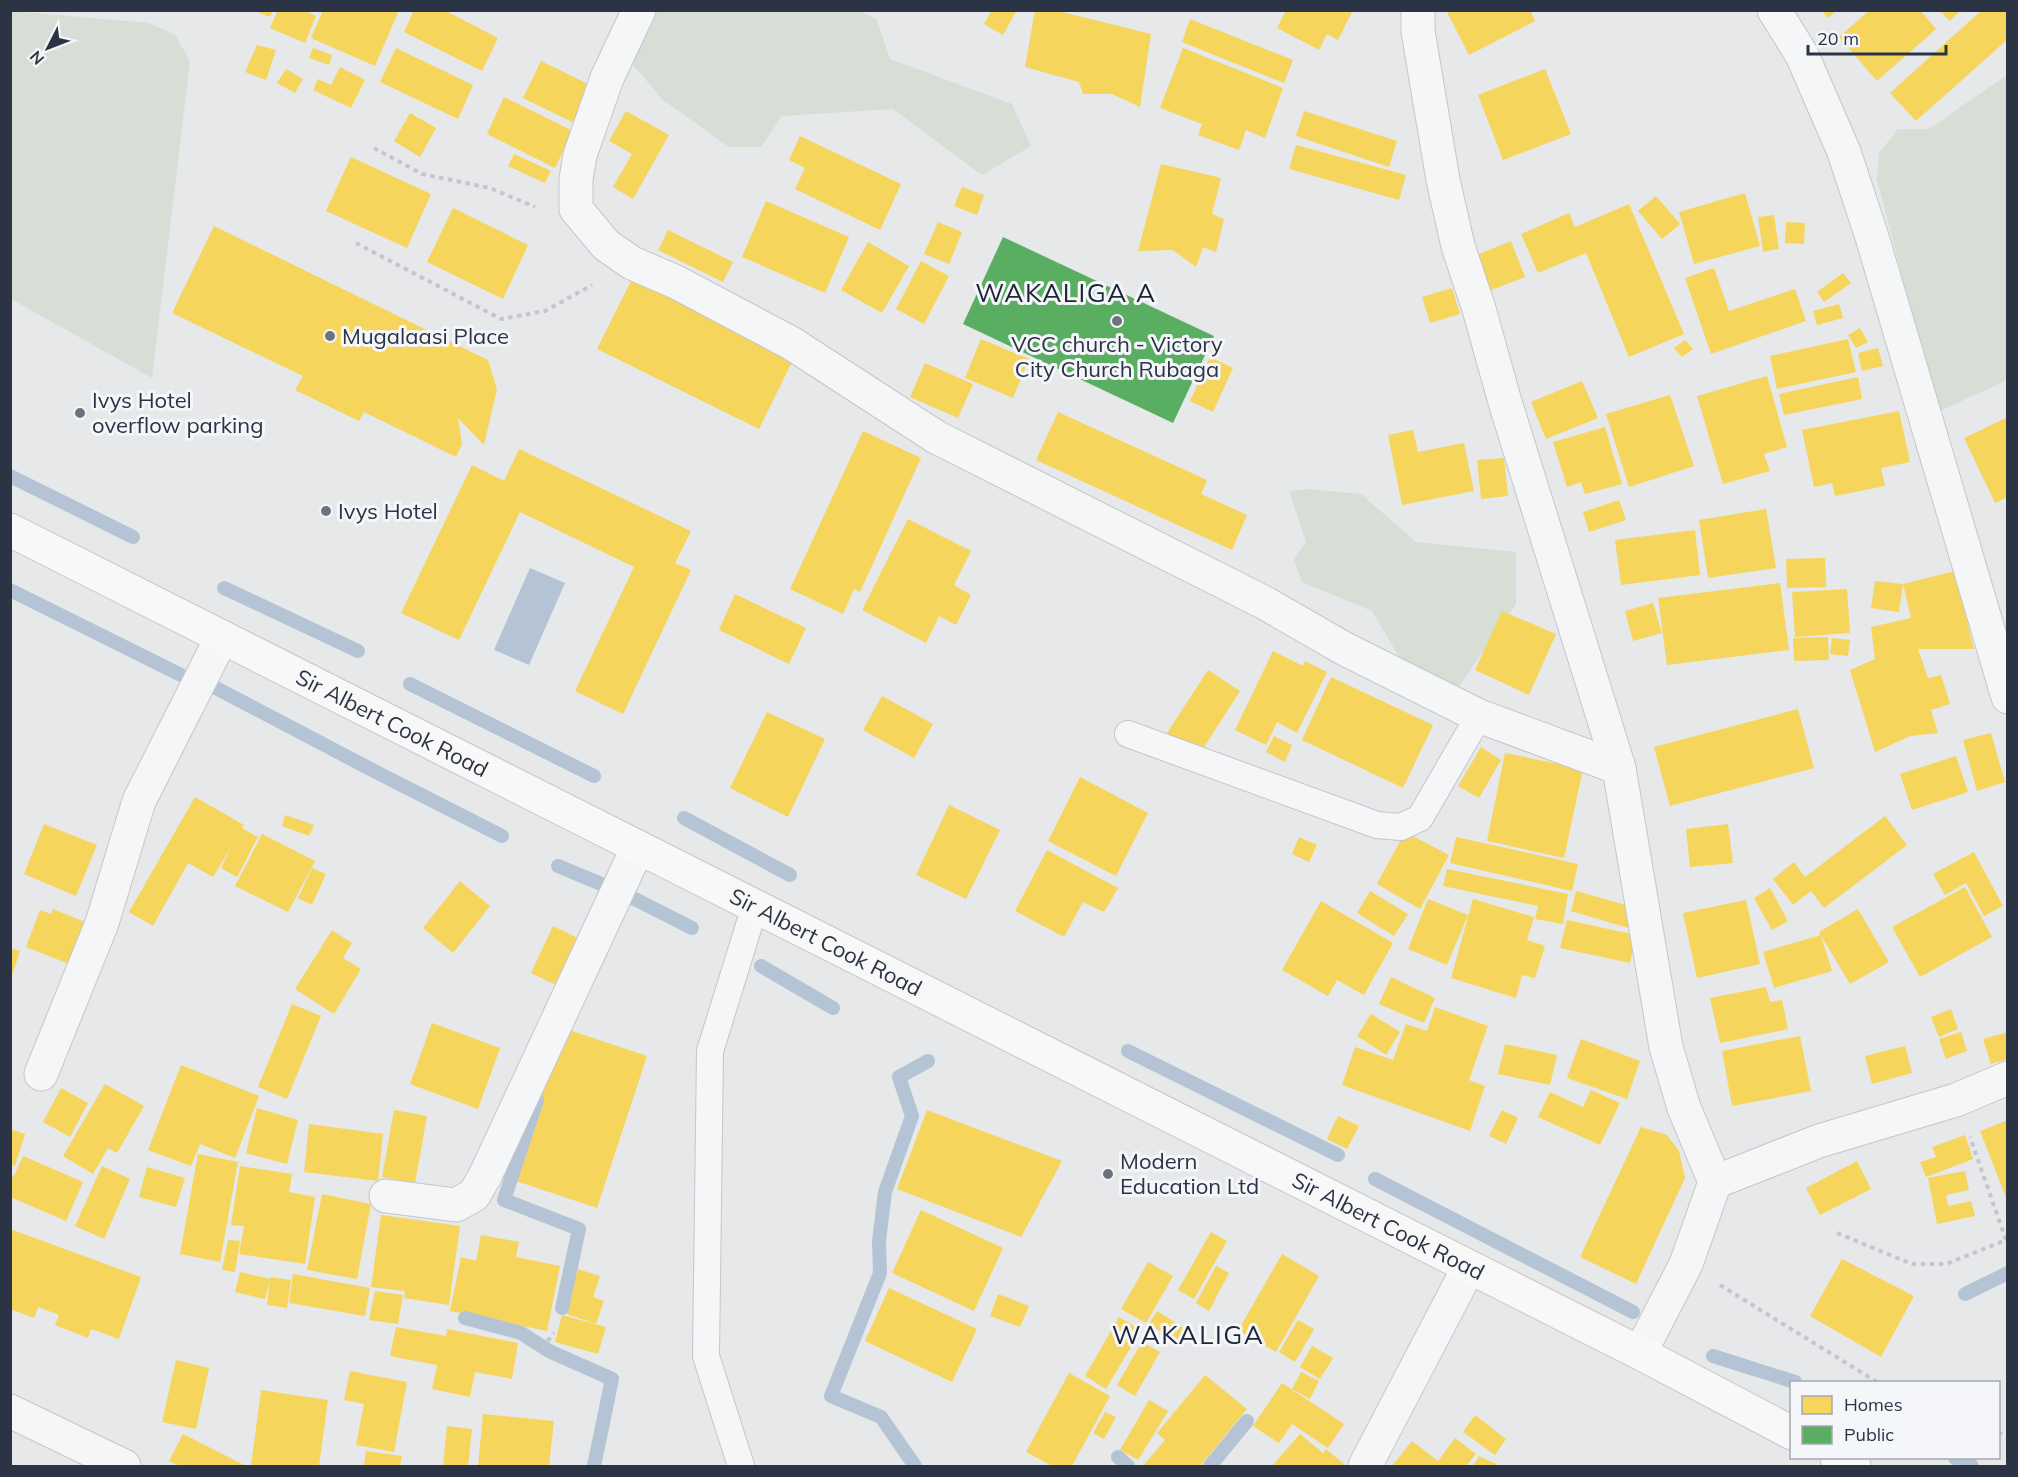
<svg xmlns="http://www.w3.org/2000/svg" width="2018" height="1477" font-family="Mulish,sans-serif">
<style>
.green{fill:#d6ded6}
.water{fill:#b4c4d5}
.homes{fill:#f6d55c}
.public{fill:#5aae61}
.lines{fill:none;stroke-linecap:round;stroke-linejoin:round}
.stream{stroke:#b4c4d5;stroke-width:14}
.service-casing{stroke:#c4c6c8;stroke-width:28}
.minor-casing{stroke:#c4c6c8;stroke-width:35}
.secondary-casing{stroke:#c4c6c8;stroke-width:35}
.path{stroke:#c5c6ca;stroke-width:4;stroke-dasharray:4.5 4.5;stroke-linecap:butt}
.service{stroke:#f5f6f7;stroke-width:26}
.minor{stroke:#f5f6f7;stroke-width:33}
.secondary{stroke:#f8f8f8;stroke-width:33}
.poi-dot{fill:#6c737f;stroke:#f4f6f9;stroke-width:2}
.labels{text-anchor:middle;stroke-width:6;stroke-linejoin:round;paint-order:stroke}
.poi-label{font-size:22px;fill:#2b3445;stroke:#f4f6f9;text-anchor:start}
.street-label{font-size:22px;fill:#2b3445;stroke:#f4f6f9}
.quarter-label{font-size:26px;letter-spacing:1.5px;fill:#1d2536;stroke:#f4f6f9}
</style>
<rect width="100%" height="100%" fill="#e6e8ea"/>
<g class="green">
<polygon points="11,11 149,23 175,35 190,61 152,378 11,299"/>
<polygon points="622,11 861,11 877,20 890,59 1012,104 1031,146 982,175 893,109 782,116 761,147 729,147 663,100 616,45"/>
<polygon points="2007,75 2007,380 1938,412 1877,180 1879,153 1898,129 1929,129"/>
<polygon points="1308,489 1361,494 1416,542 1516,552 1516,604 1459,686 1408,672 1372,611 1302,582 1294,560 1306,542 1289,491"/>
</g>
<polygon class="water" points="530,568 565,583 529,665 494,650"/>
<g class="homes">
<polygon points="253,10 273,10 270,17"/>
<polygon points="278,10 304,10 316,16 305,43 270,28"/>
<polygon points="323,10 399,10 375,66 311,38"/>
<polygon points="414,10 444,10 498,38 482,71 404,32"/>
<polygon points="992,10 1017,10 1003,35 984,24"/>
<polygon points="1035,10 1054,10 1151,34 1140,107 1112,94 1083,94 1079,82 1025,67"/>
<polygon points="1286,10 1353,10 1338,40 1327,34 1319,50 1277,28"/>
<polygon points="1446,10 1530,10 1535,21 1469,55"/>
<polygon points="1821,10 1837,10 1828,18"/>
<polygon points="1870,10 1920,10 1936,29 1877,81 1839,37"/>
<polygon points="1939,10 1961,10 1950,21"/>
<polygon points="1982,10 2008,10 2008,39 1916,121 1890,93"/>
<polygon points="1190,19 1293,60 1284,83 1182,42"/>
<polygon points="257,45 276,50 266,80 245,72"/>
<polygon points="313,48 332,55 329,65 309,58"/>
<polygon points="396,48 473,85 458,119 380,82"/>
<polygon points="1183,48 1283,88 1265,138 1246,130 1239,150 1198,135 1202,124 1160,108"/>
<polygon points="541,61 592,86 574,123 523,98"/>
<polygon points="340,67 365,80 351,108 313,90 318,79 331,85"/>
<polygon points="286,69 303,79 295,93 277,83"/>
<polygon points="1545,69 1571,134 1503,160 1478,95"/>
<polygon points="504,97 573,131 555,168 487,134"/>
<polygon points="626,111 669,135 633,199 613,187 632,154 609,141"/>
<polygon points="1304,111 1397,141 1389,167 1296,136"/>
<polygon points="410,113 436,128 420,157 394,141"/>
<polygon points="800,136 901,184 880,230 795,189 805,168 789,160"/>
<polygon points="1296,145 1406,175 1399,200 1289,169"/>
<polygon points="514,154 551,171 545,183 508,166"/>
<polygon points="351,157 431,194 407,248 326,211"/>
<polygon points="1161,164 1221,178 1212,214 1224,219 1216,252 1203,247 1196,267 1173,250 1138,251"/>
<polygon points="962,187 984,195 977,215 954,206"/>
<polygon points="1745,193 1760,246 1694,264 1679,212"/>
<polygon points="1656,196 1680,224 1662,239 1638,211"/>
<polygon points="766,201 849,237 825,293 742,257"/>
<polygon points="1629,204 1684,334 1629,357 1586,253 1538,273 1521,234 1569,213 1575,227"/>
<polygon points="453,208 528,245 503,299 427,262"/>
<polygon points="1774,215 1779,249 1763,252 1758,217"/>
<polygon points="938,222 962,232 949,264 924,254"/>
<polygon points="1786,222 1805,223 1804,244 1785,243"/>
<polygon points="214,226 488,360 497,389 484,445 458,418 462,444 456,457 364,412 359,421 295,390 303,376 172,313"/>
<polygon points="668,230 733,262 723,282 658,250"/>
<polygon points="1511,241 1525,277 1481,294 1467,259"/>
<polygon points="868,242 909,266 882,313 841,290"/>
<polygon points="921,261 949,276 924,324 896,309"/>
<polygon points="1714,268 1729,311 1795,289 1806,321 1711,354 1685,278"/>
<polygon points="637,269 794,358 759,429 597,349"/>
<polygon points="1843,273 1851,283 1824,302 1817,292"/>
<polygon points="1452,288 1460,314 1430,323 1422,297"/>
<polygon points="1839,304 1843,318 1817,325 1813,311"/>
<polygon points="1860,328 1868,342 1856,348 1848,335"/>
<polygon points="981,339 1029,359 1013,398 965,378"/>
<polygon points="1848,339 1856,372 1777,389 1770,356"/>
<polygon points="1685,340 1693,349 1682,357 1674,348"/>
<polygon points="1878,348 1883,366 1862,371 1858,353"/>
<polygon points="1210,357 1233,368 1213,412 1190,401"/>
<polygon points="925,363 973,384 958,418 910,397"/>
<polygon points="1767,376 1787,447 1764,454 1770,471 1723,484 1697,396"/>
<polygon points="1858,377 1862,399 1784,415 1779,394"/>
<polygon points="1582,381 1598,418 1546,439 1531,402"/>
<polygon points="1670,395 1694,466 1629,487 1606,414"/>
<polygon points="1899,411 1910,462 1881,468 1885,486 1835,496 1832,483 1814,487 1802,430"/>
<polygon points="1058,412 1207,480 1201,494 1247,515 1232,550 1036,460"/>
<polygon points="2008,417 2008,497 1995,503 1964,438"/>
<polygon points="1605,427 1622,484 1585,494 1581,482 1567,487 1553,442"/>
<polygon points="1413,430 1418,452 1464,443 1474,491 1402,505 1388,435"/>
<polygon points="863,431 921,458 860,592 854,589 843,614 790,589"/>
<polygon points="519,449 691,531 675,563 691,570 623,714 575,691 634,567 520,512 459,640 401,613 472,465 504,481"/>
<polygon points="1504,458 1508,496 1481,499 1477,460"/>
<polygon points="1619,500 1626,520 1589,532 1583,512"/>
<polygon points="1766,509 1776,568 1708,578 1699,520"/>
<polygon points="908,519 971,551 954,585 971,595 956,625 939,616 926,643 862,610"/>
<polygon points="1695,530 1700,575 1621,585 1615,540"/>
<polygon points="1825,558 1826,587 1787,588 1786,559"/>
<polygon points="1955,571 1974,649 1918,649 1928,678 1941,675 1950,704 1931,710 1938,733 1910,736 1875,752 1850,670 1875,659 1871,627 1911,618 1903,584"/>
<polygon points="1875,581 1903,584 1899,612 1871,608"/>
<polygon points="1780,583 1789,650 1667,665 1658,598"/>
<polygon points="1847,589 1850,633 1795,637 1792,592"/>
<polygon points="735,594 806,628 789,664 719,630"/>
<polygon points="1653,603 1662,633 1633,641 1625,611"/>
<polygon points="1502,611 1556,634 1529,695 1475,670"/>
<polygon points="1828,637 1829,660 1794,661 1793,638"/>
<polygon points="1832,638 1850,640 1848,656 1830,654"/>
<polygon points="1273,651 1303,666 1305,661 1327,672 1297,733 1277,722 1266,745 1235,730"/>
<polygon points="1208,670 1240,691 1199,755 1167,733"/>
<polygon points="1331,677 1433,725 1403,788 1302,740"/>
<polygon points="882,696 933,724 914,758 863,730"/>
<polygon points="1798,709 1814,768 1670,806 1654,747"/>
<polygon points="767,712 825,739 788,817 730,788"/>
<polygon points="1991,733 2005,782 1977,791 1963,740"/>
<polygon points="1274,736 1292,745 1285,762 1266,752"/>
<polygon points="1481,747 1501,760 1479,798 1458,786"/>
<polygon points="1505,753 1583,769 1564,858 1487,841"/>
<polygon points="1956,756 1968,792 1912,810 1900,774"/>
<polygon points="1080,777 1148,813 1116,876 1048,841"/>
<polygon points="195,797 244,825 242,828 258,837 237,877 221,868 231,847 213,877 188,863 153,926 129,912"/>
<polygon points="949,805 1000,830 966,899 916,875"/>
<polygon points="285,815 314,825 309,836 282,826"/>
<polygon points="1885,816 1907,845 1824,908 1811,891 1793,905 1773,879 1794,862 1805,877"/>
<polygon points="44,824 97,845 76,896 24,874"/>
<polygon points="1728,824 1733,863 1690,867 1686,829"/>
<polygon points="1405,832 1449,855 1420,909 1377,884"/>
<polygon points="262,834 315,861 288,912 235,886"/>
<polygon points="1299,837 1317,845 1309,862 1292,854"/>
<polygon points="1456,837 1578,864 1572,891 1450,863"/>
<polygon points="1047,850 1118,888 1104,912 1083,902 1064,937 1015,911"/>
<polygon points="1974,852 2003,906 1984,916 1966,883 1945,895 1933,874"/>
<polygon points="312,868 326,874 312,905 298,898"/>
<polygon points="1447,869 1568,894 1563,924 1535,919 1538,906 1443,886"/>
<polygon points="460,881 490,906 453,953 423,928"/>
<polygon points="1965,887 1992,937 1920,977 1892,927"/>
<polygon points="1770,888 1788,921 1772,930 1754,898"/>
<polygon points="1370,891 1408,914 1394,936 1357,913"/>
<polygon points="1576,891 1640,909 1635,930 1571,911"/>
<polygon points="1428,899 1468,915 1447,965 1408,949"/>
<polygon points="1473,899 1534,917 1527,940 1545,946 1535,978 1522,975 1516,998 1451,978"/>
<polygon points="1746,900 1760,964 1697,978 1683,913"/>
<polygon points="1321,901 1393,943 1364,995 1337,980 1328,996 1282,970"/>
<polygon points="53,909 85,922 69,964 26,947 40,910 51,914"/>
<polygon points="1858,909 1889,962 1850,984 1819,932"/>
<polygon points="1567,920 1636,935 1630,963 1560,948"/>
<polygon points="553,926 584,941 562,988 531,973"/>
<polygon points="332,930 352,943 343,958 361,969 334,1014 295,989"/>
<polygon points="1821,935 1832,971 1774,988 1763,952"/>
<polygon points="10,948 20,951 11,978 10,978"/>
<polygon points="1391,977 1435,998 1424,1023 1379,1004"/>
<polygon points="1766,987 1770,1002 1782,1000 1788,1029 1720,1043 1710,998"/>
<polygon points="292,1004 321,1016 287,1099 258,1087"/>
<polygon points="1435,1007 1488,1026 1469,1080 1485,1086 1470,1131 1342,1085 1355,1047 1393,1060 1406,1024 1427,1031"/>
<polygon points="1951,1009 1958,1029 1939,1037 1931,1017"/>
<polygon points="1371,1014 1400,1032 1386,1055 1357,1036"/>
<polygon points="432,1023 500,1048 478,1109 410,1084"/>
<polygon points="563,1028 647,1056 597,1208 513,1180"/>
<polygon points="1961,1032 1967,1051 1946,1059 1939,1039"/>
<polygon points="2008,1032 2008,1059 1991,1064 1983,1039"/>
<polygon points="1800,1036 1811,1091 1732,1106 1722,1051"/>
<polygon points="1581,1039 1640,1061 1627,1099 1567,1078"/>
<polygon points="1505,1044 1557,1055 1550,1085 1498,1074"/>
<polygon points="1905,1046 1912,1073 1872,1084 1865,1056"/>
<polygon points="181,1065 259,1096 235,1158 200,1144 191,1166 148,1150"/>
<polygon points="105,1084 144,1106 117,1153 108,1148 93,1174 63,1156"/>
<polygon points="61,1088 88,1103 70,1137 43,1122"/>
<polygon points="1591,1090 1620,1103 1600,1145 1538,1117 1550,1092 1583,1107"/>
<polygon points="257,1108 298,1120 287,1164 246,1153"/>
<polygon points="394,1110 427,1116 415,1183 382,1177"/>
<polygon points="927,1110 1062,1161 1021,1237 897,1189"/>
<polygon points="1502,1110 1518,1118 1506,1144 1489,1136"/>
<polygon points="1338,1116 1359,1126 1347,1149 1327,1139"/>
<polygon points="2008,1120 2008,1200 2007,1200 1980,1131"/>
<polygon points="309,1124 383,1134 378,1181 304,1172"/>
<polygon points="1641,1127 1667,1135 1679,1151 1685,1178 1636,1284 1580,1257"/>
<polygon points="10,1129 25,1134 15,1166 10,1165"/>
<polygon points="1965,1135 1973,1159 1926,1177 1920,1162 1936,1157 1932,1147"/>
<polygon points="198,1154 238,1162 220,1262 180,1254"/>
<polygon points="23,1156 83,1182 66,1221 10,1197 10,1175 14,1176"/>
<polygon points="1857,1161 1871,1189 1820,1215 1806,1188"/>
<polygon points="102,1166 130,1179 104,1239 75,1226"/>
<polygon points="240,1166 292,1174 289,1192 315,1197 305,1264 239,1254 244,1226 231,1225"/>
<polygon points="147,1167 185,1178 176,1207 139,1197"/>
<polygon points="1965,1171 1969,1190 1946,1195 1948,1206 1971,1201 1975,1216 1937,1224 1928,1178"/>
<polygon points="322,1194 371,1204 357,1279 307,1270"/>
<polygon points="921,1210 1003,1248 974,1311 892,1273"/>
<polygon points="381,1215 460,1226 449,1305 404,1298 405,1291 371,1287"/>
<polygon points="10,1229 141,1277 119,1339 91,1329 88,1338 55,1325 59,1315 38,1307 34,1318 10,1309"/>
<polygon points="1211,1232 1227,1241 1194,1299 1178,1290"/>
<polygon points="481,1235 519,1242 516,1257 560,1266 547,1331 450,1311 461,1257 476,1261"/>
<polygon points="228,1240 240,1241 235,1272 222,1270"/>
<polygon points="1282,1254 1319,1276 1276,1352 1238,1331"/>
<polygon points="1842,1259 1914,1296 1881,1357 1810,1316"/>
<polygon points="1148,1262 1173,1276 1146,1323 1121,1309"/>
<polygon points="1216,1266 1229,1273 1209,1311 1196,1303"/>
<polygon points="578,1269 600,1276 593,1297 604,1301 596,1324 564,1313"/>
<polygon points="240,1272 270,1279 265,1299 235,1292"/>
<polygon points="293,1274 370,1288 365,1316 289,1303"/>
<polygon points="270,1277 291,1280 287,1308 267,1305"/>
<polygon points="889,1288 977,1329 952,1382 865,1341"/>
<polygon points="375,1291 403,1295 398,1324 369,1320"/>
<polygon points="998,1294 1029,1306 1020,1327 990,1316"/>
<polygon points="1157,1311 1196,1336 1192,1343 1183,1338 1180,1344 1149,1324"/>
<polygon points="562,1315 606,1327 598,1354 555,1342"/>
<polygon points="1119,1317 1141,1330 1106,1389 1085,1376"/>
<polygon points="1298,1320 1314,1329 1295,1362 1279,1352"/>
<polygon points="396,1327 446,1336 447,1329 518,1343 512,1379 475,1372 470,1397 432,1389 437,1365 390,1356"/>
<polygon points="1142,1342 1160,1352 1135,1396 1117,1385"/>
<polygon points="1312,1346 1333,1358 1320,1379 1300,1367"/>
<polygon points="176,1360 209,1368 196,1429 162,1422"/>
<polygon points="350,1371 407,1382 394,1452 356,1445 364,1404 344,1400"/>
<polygon points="1301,1372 1319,1381 1310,1399 1292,1389"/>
<polygon points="1069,1373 1110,1396 1072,1466 1052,1466 1026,1452"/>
<polygon points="1205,1375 1247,1409 1200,1466 1143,1466 1165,1440 1157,1433"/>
<polygon points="1282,1383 1344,1424 1328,1448 1292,1424 1279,1443 1253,1426"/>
<polygon points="261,1390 328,1400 319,1466 251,1466"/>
<polygon points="1149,1400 1168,1411 1138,1460 1120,1450"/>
<polygon points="1105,1412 1116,1417 1104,1439 1093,1433"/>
<polygon points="483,1414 554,1421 549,1466 478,1466"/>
<polygon points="1475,1415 1506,1439 1495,1455 1463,1432"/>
<polygon points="447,1426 472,1429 468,1466 443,1466"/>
<polygon points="183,1434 246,1466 180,1466 169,1461"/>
<polygon points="1300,1434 1323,1453 1326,1449 1346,1466 1272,1466"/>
<polygon points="1455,1438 1476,1454 1466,1466 1392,1466 1412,1441 1438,1461"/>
<polygon points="366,1451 402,1456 400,1466 364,1466"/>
<polygon points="1479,1456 1500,1466 1473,1466"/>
</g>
<polygon class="public" points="1003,237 1214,336 1173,423 963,324"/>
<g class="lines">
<g class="stream">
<polyline points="10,476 133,537"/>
<polyline points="224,588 358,651"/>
<polyline points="10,590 181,675"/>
<polyline points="410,684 594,776"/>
<polyline points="216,688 378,773 502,836"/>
<polyline points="684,818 790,875"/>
<polyline points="558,866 623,893 692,928"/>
<polyline points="761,966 833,1008"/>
<polyline points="1128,1051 1338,1155"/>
<polyline points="537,1100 504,1200 579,1229 562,1308"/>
<polyline points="1375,1179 1633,1312"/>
<polyline points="1965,1294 2008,1273"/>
<polyline points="465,1318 521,1333 549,1351 612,1379 594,1466"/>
<polyline points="1713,1356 1795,1382"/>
<polyline points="1118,1457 1128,1466"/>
<polyline points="1955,1458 1972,1466"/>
<polyline points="915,1466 881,1417 831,1396 880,1273 879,1241 885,1192 912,1116 899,1077 928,1061"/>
<polyline points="1210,1466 1247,1421"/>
</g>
<g class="service-casing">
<g id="service">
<polyline points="1128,734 1377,825 1401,827 1420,818 1479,716"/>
<polyline points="741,1466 706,1356 710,1051 755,906"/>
</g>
</g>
<g class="minor-casing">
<g id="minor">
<polyline points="639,10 607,78 580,155 576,179 576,209 606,245 632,263 676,282 791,343 936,437 1265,603 1343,648 1479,716 1619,768"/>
<polyline points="1418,10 1418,31 1443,180 1458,246 1479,309 1505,402 1619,768 1666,1047 1684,1108 1715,1182 1686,1264 1640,1353"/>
<polyline points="1774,10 1802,55 1844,152 1872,237 2008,697"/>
<polyline points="41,1074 102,923 139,801 222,637"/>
<polyline points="1715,1182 1819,1141 1956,1100 2008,1078"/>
<polyline points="386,1196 456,1205 474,1195 485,1176 638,847"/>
<polyline points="10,1411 124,1466"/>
<polyline points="1365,1466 1469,1267"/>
</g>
</g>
<g class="secondary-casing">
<g id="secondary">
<path id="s1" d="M10 530 1640 1353 1792 1433"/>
<polyline points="1837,1458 1854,1466"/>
</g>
</g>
<g class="path">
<polyline points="374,148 422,174 490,188 535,207"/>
<polyline points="356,243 501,319 545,311 592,285"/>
<polyline points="1837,1233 1912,1264 1946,1264 2006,1240 1970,1137"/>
<polyline points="1720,1285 1877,1382"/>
<polyline points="542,1348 554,1333"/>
<polyline points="1998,1432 2008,1437"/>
</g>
<use href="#service" class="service"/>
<use href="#minor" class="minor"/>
<use href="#secondary" class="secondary"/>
</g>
<g class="poi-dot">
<circle cx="1117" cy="321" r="6"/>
<circle cx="330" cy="336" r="6"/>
<circle cx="80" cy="413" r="6"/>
<circle cx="326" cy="511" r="6"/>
<circle cx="1108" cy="1174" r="6"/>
</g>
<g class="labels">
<g class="poi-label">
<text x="342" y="344">Mugalaasi Place</text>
<text x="1117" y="352" text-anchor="middle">VCC church - Victory<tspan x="1117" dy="25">City Church Rubaga</tspan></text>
<text x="92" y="408">Ivys Hotel<tspan x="92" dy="25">overflow parking</tspan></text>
<text x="338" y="519">Ivys Hotel</text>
<text x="1120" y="1169">Modern<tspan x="1120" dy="25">Education Ltd</tspan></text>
</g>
<g class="street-label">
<text dy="8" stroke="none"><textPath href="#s1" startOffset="428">Sir Albert Cook Road</textPath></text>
<text dy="8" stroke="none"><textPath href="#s1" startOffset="914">Sir Albert Cook Road</textPath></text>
<text dy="8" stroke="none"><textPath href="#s1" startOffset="1544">Sir Albert Cook Road</textPath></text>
</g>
<g class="quarter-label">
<text x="1066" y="302">WAKALIGA A</text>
<text x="1188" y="1344">WAKALIGA</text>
</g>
</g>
<rect width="2018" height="1477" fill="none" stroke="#2b3445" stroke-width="24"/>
<rect x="1790" y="1381" width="210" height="78" fill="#f4f6f9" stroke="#a4a8b1" stroke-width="1.5"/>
<rect x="1802" y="1396" width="30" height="18" fill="#f6d55c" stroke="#a4a8b1" stroke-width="1.5"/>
<text x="1844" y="1411" font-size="18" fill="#2b3445">Homes</text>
<rect x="1802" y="1426" width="30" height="18" fill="#5aae61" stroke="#a4a8b1" stroke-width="1.5"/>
<text x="1844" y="1441" font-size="18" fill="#2b3445">Public</text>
<g transform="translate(48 48) rotate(228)" stroke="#f4f6f9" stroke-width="4.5" paint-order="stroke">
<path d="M0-4.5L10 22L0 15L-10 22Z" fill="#2b3445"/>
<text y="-9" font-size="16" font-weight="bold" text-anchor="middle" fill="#2b3445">N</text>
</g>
<path d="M1808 45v9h138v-9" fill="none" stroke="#2b3445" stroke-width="3"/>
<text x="1817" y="45" font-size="18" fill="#2b3445" stroke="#f4f6f9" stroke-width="4.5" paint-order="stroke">20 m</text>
</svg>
